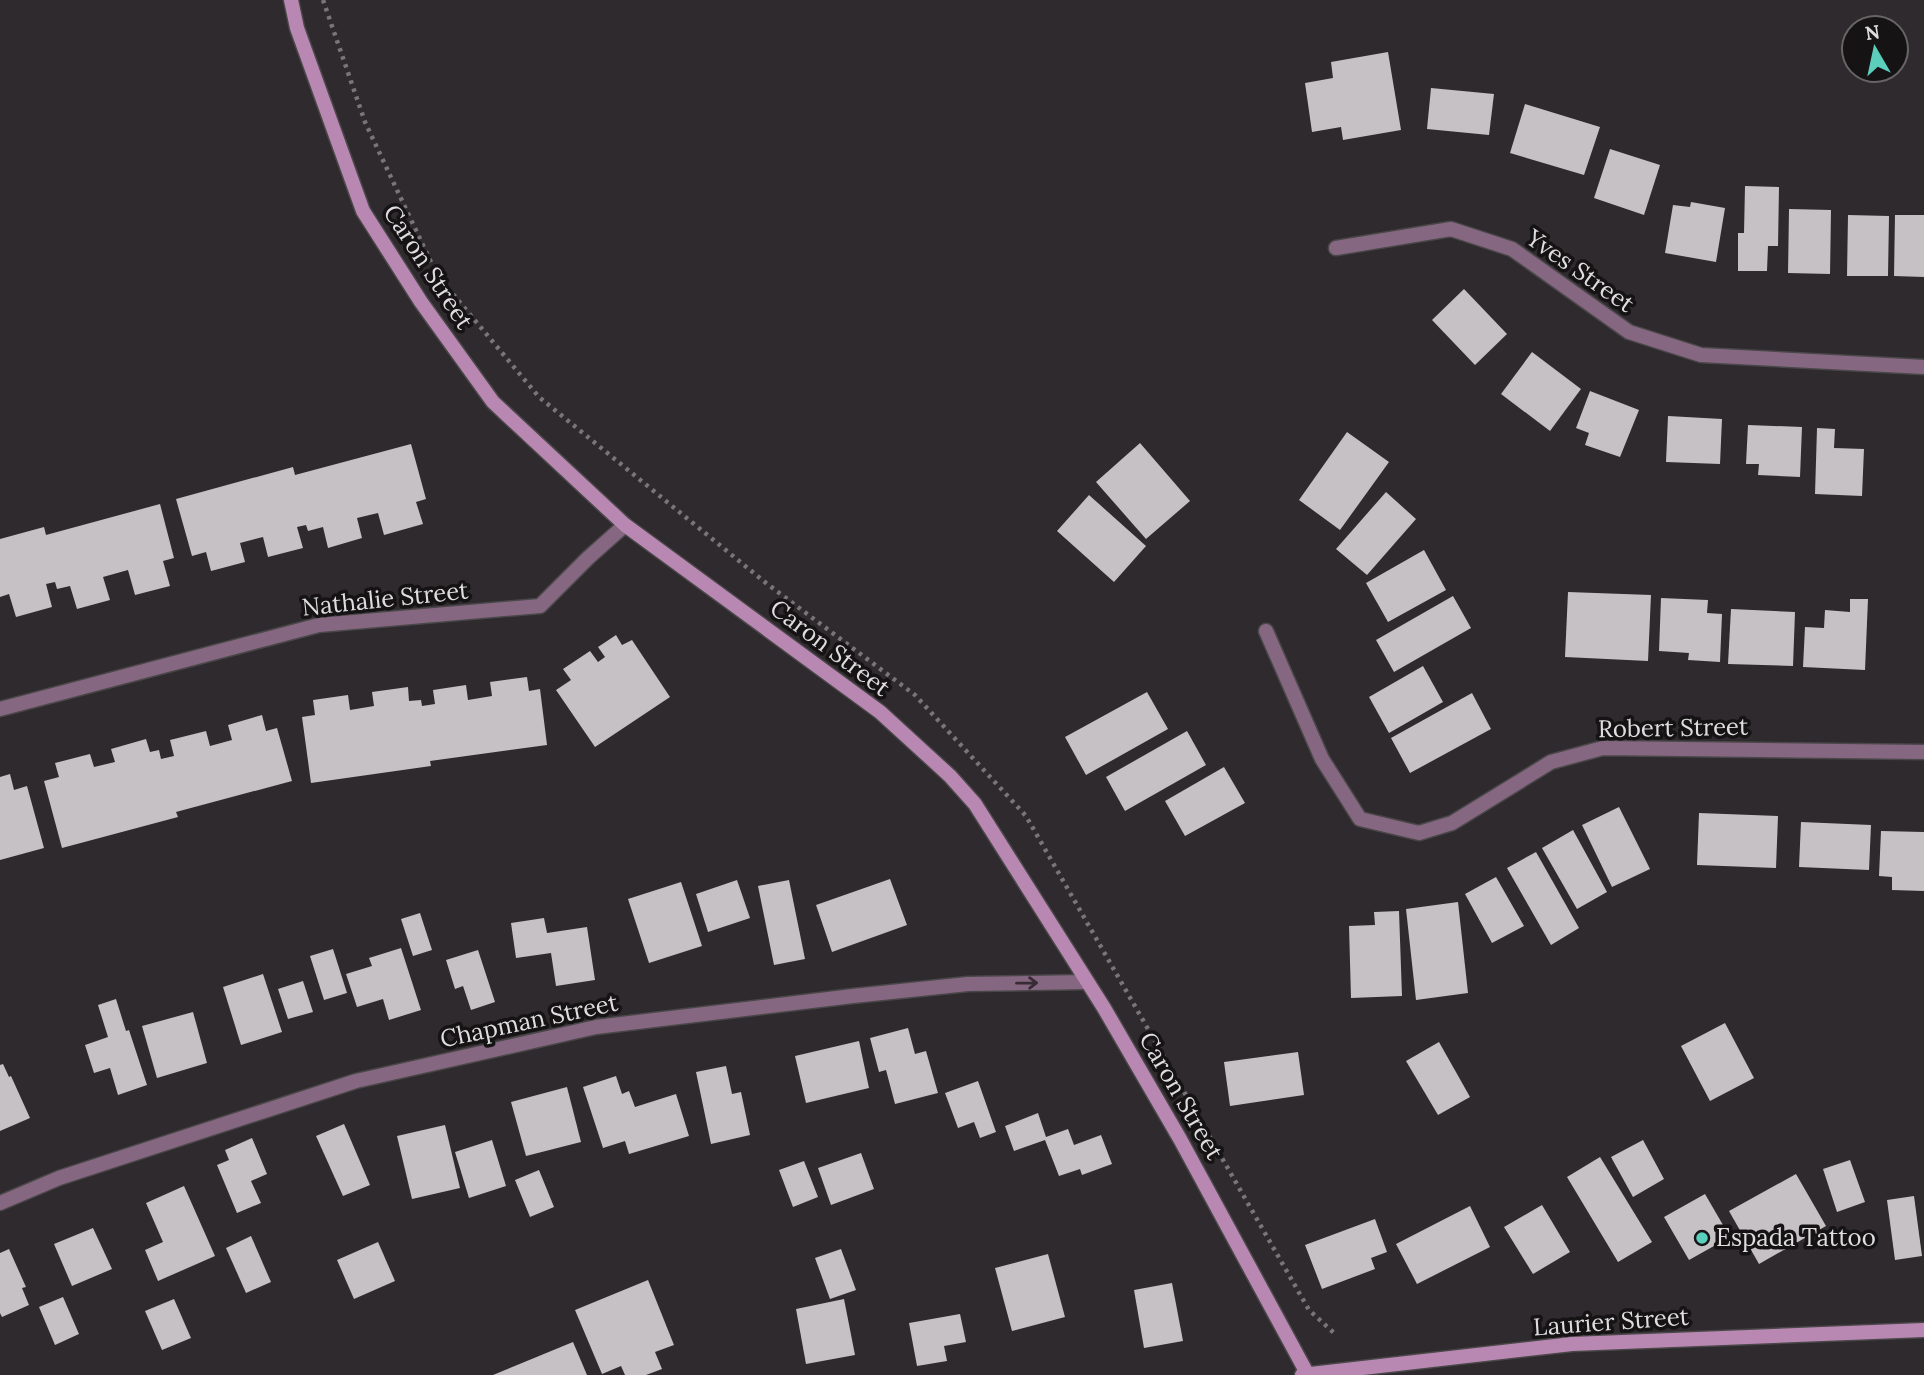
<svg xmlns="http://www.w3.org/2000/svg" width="1924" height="1375" font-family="Lora,serif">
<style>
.building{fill:#c6c1c5}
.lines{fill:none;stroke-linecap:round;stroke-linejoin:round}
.street-casing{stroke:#4a4749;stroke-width:17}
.secondary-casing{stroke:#4a4749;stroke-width:17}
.path{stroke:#797679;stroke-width:4.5;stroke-dasharray:3.5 5;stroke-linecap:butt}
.street{stroke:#866781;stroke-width:14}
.secondary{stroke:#b988b2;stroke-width:14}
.oneway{stroke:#372c35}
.poi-dot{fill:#5bcebc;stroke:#151314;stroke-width:2.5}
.labels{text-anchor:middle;stroke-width:7;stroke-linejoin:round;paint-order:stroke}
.street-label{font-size:24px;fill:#dfdddf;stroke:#151314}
.poi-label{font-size:24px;fill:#dfdddf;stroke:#151314;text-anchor:start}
</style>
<rect width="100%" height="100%" fill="#2e2a2d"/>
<g class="building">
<polygon points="1388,52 1401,130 1343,140 1341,127 1312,132 1305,83 1333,78 1331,62"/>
<polygon points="1431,88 1494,94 1489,135 1427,129"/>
<polygon points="1525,104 1600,127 1584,175 1510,153"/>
<polygon points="1610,149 1660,165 1644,215 1594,198"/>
<polygon points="1745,186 1779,187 1778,246 1768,246 1767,271 1738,271 1738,233 1744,233"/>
<polygon points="1691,202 1725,208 1716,262 1665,253 1673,205 1690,207"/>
<polygon points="1789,209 1831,210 1830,274 1788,273"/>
<polygon points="1848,215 1889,216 1888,276 1847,276"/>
<polygon points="1895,215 1924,215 1924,277 1894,276"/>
<polygon points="1464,289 1507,334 1475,365 1432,320"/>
<polygon points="1532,352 1581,389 1550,431 1501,394"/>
<polygon points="1590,391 1639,410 1620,457 1585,445 1589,433 1576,428"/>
<polygon points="1668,416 1722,419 1720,464 1666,462"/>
<polygon points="1748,425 1802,427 1800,477 1758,475 1759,464 1746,464"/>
<polygon points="1817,428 1835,429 1834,448 1864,449 1862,496 1815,494"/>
<polygon points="1347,432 1389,462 1340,530 1299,500"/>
<polygon points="1140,443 1190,501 1146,539 1096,482"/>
<polygon points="411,444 426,499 416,502 423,524 384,535 378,513 357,518 362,538 328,548 323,527 308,531 306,525 297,527 303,548 268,557 263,537 240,543 245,562 211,571 206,552 192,556 176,499 293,467 295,475"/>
<polygon points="1386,492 1416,519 1367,575 1336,549"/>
<polygon points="1089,495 1146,546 1114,582 1057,531"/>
<polygon points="160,504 174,558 163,561 170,586 135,595 128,570 103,577 110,600 77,609 70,586 57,589 55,582 46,584 52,607 16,617 9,594 0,597 0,539 44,527 46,535"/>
<polygon points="1424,550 1446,590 1388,622 1366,583"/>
<polygon points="1568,592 1651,595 1648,661 1565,657"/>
<polygon points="1453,596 1471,628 1394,672 1376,640"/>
<polygon points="1661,598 1708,600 1707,613 1722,614 1720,662 1688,660 1689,653 1659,651"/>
<polygon points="1850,599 1868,599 1865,670 1803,667 1805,627 1824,628 1825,610 1850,612"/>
<polygon points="1731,609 1795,612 1793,666 1728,664"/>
<polygon points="616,635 622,645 632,640 670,697 595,747 556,690 571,680 563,669 590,651 598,662 605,657 598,647"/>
<polygon points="1423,666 1443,702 1389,733 1369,697"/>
<polygon points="527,677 529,691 540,689 547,745 430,761 431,766 311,783 302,717 315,715 313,700 348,695 350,710 374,706 372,692 408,687 409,701 421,700 422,706 435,704 433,690 466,685 468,700 492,696 490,682"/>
<polygon points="1147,692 1168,729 1086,775 1065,737"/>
<polygon points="1472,693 1491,729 1410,773 1391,738"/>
<polygon points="262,715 266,731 277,728 292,781 176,812 178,817 62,848 44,781 59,777 55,763 90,754 94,767 115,762 111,749 146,739 150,752 159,750 161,759 174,756 170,740 206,731 210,746 232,740 228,725"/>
<polygon points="1187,731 1206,765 1125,811 1106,777"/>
<polygon points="1224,767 1245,803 1185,836 1165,801"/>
<polygon points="10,774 14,790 27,786 44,848 0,860 0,777"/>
<polygon points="1619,807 1650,869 1612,887 1582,825"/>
<polygon points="1699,813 1778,816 1776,868 1697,865"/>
<polygon points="1801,822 1871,825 1869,870 1799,867"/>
<polygon points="1573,830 1607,892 1577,909 1542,848"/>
<polygon points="1881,831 1924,832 1924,891 1892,890 1892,877 1879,876"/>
<polygon points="1536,852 1579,928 1551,945 1507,868"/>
<polygon points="1496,877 1524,926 1492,943 1465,894"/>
<polygon points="890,879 907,925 832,952 816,905"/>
<polygon points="737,880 750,918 708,932 696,894"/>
<polygon points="789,880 805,959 774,965 758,886"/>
<polygon points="681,882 702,946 649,963 628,899"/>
<polygon points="1458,902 1468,993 1416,1000 1406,909"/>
<polygon points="1399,911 1402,996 1351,998 1349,926 1375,925 1374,912"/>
<polygon points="420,913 432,950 413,956 401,919"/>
<polygon points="544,918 547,933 587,927 595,980 556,986 551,953 516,958 511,923"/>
<polygon points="401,948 421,1010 389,1020 383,999 357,1007 346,974 372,966 369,958"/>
<polygon points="333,949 347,993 324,1000 310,956"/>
<polygon points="478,950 495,1002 471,1010 463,986 455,989 446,960"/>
<polygon points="263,974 282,1032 241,1045 223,987"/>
<polygon points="303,981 313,1012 288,1019 278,989"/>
<polygon points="116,999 126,1031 129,1030 147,1085 118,1095 110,1068 94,1073 85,1045 108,1037 98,1005"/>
<polygon points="193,1012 207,1063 157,1078 142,1026"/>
<polygon points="1725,1023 1754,1078 1710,1101 1681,1046"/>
<polygon points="908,1028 915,1054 926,1051 938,1093 895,1104 886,1070 879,1072 870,1038"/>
<polygon points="859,1041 869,1088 806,1103 795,1056"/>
<polygon points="1439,1042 1470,1097 1438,1115 1406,1061"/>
<polygon points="1298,1052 1304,1095 1230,1106 1224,1062"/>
<polygon points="3,1064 9,1077 11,1076 30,1118 0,1131 0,1065"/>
<polygon points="726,1066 732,1094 741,1092 750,1135 711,1144 696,1072"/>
<polygon points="616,1076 622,1094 629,1091 635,1107 676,1094 689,1136 629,1154 625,1141 603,1148 583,1087"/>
<polygon points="978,1081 996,1132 980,1138 974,1122 958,1128 945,1093"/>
<polygon points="567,1087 581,1142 526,1156 511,1102"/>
<polygon points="1038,1113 1046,1137 1068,1129 1074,1145 1101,1135 1112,1164 1082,1175 1080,1169 1059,1176 1045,1140 1014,1151 1005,1126"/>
<polygon points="344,1124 370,1185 343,1196 316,1136"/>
<polygon points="445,1125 460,1188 412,1199 397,1136"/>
<polygon points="252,1138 267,1174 251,1181 261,1203 237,1213 217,1165 229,1160 225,1150"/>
<polygon points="492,1140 506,1186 469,1198 455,1152"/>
<polygon points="1643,1140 1664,1179 1633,1197 1611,1157"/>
<polygon points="861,1153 874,1189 831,1205 818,1168"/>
<polygon points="1600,1157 1652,1242 1618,1262 1567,1177"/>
<polygon points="1850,1160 1865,1202 1837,1212 1823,1169"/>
<polygon points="804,1161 818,1197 793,1207 779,1170"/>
<polygon points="539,1170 554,1207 530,1217 515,1180"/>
<polygon points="1796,1174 1826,1226 1759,1264 1729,1211"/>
<polygon points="184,1186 215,1256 158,1281 145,1250 163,1242 146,1203"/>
<polygon points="1705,1194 1730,1237 1689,1260 1664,1217"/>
<polygon points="1914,1196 1922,1256 1895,1260 1887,1200"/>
<polygon points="1542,1205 1570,1252 1533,1274 1504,1227"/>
<polygon points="1470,1206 1490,1247 1417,1284 1396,1244"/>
<polygon points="1375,1219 1387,1252 1371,1258 1375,1269 1322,1289 1305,1245"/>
<polygon points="93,1228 112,1269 72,1286 54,1244"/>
<polygon points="251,1236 271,1282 246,1293 226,1248"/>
<polygon points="378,1242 395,1281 354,1299 337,1260"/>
<polygon points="9,1249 26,1287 22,1288 29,1305 2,1317 0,1313 0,1253"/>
<polygon points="841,1249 856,1290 830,1299 815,1258"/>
<polygon points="1048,1254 1065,1317 1012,1331 995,1268"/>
<polygon points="648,1280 674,1345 655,1352 662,1369 646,1375 625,1375 621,1366 602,1374 575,1310"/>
<polygon points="1172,1283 1183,1341 1144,1348 1134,1290"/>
<polygon points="63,1297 79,1334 55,1345 39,1307"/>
<polygon points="174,1299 191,1338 162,1350 145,1311"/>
<polygon points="844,1299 855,1355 806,1364 796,1309"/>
<polygon points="960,1314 966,1342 944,1346 947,1361 917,1366 909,1323"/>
<polygon points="573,1342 587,1375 493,1375"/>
</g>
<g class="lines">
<g class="street-casing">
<g id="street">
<polyline points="1336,248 1451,229 1512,249 1629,332 1701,355 1924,367"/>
<polyline points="1266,631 1322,759 1360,819 1419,833 1452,823 1551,762 1603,748 1924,752"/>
<polyline points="0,709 319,625 540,606 588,558 625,525"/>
<polyline points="0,1203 59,1178 356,1081 596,1027 853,996 968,984 1086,982"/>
</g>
</g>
<g class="secondary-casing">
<g id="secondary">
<polyline points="291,0 297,28 363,211 421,302 493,402 625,525 880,712 950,776 975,804 1104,1008 1180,1139 1308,1375"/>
<polyline points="1302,1375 1572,1344 1924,1330"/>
</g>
</g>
<polyline class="path" points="323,0 365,122 437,275 539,397 766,583 915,695 1026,816 1309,1310 1334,1333"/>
<use href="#street" class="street"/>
<use href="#secondary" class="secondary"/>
</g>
<defs><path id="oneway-shaft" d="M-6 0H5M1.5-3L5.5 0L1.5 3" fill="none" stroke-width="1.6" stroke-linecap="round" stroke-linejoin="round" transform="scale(1.75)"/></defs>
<use class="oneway" href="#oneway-shaft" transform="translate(1027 983) rotate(-1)"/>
<circle class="poi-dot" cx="1702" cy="1238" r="7"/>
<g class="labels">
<g class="street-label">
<text transform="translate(428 267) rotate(57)" y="8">Caron Street</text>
<text transform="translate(1580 271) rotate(35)" y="8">Yves Street</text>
<text transform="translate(385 599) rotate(-6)" y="8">Nathalie Street</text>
<text transform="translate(830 648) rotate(37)" y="8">Caron Street</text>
<text transform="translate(1673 728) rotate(-1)" y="8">Robert Street</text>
<text transform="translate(529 1021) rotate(-12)" y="8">Chapman Street</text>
<text transform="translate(1181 1096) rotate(60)" y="8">Caron Street</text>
<text transform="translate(1611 1322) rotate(-4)" y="8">Laurier Street</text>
</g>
<g class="poi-label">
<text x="1716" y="1246">Espada Tattoo</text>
</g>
</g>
<g transform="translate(1875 49) rotate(351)"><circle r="33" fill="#151314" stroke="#666465" stroke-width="2"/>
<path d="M0-5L12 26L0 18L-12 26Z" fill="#5bcebc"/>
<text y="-10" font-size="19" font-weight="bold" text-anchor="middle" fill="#dfdddf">N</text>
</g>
</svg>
